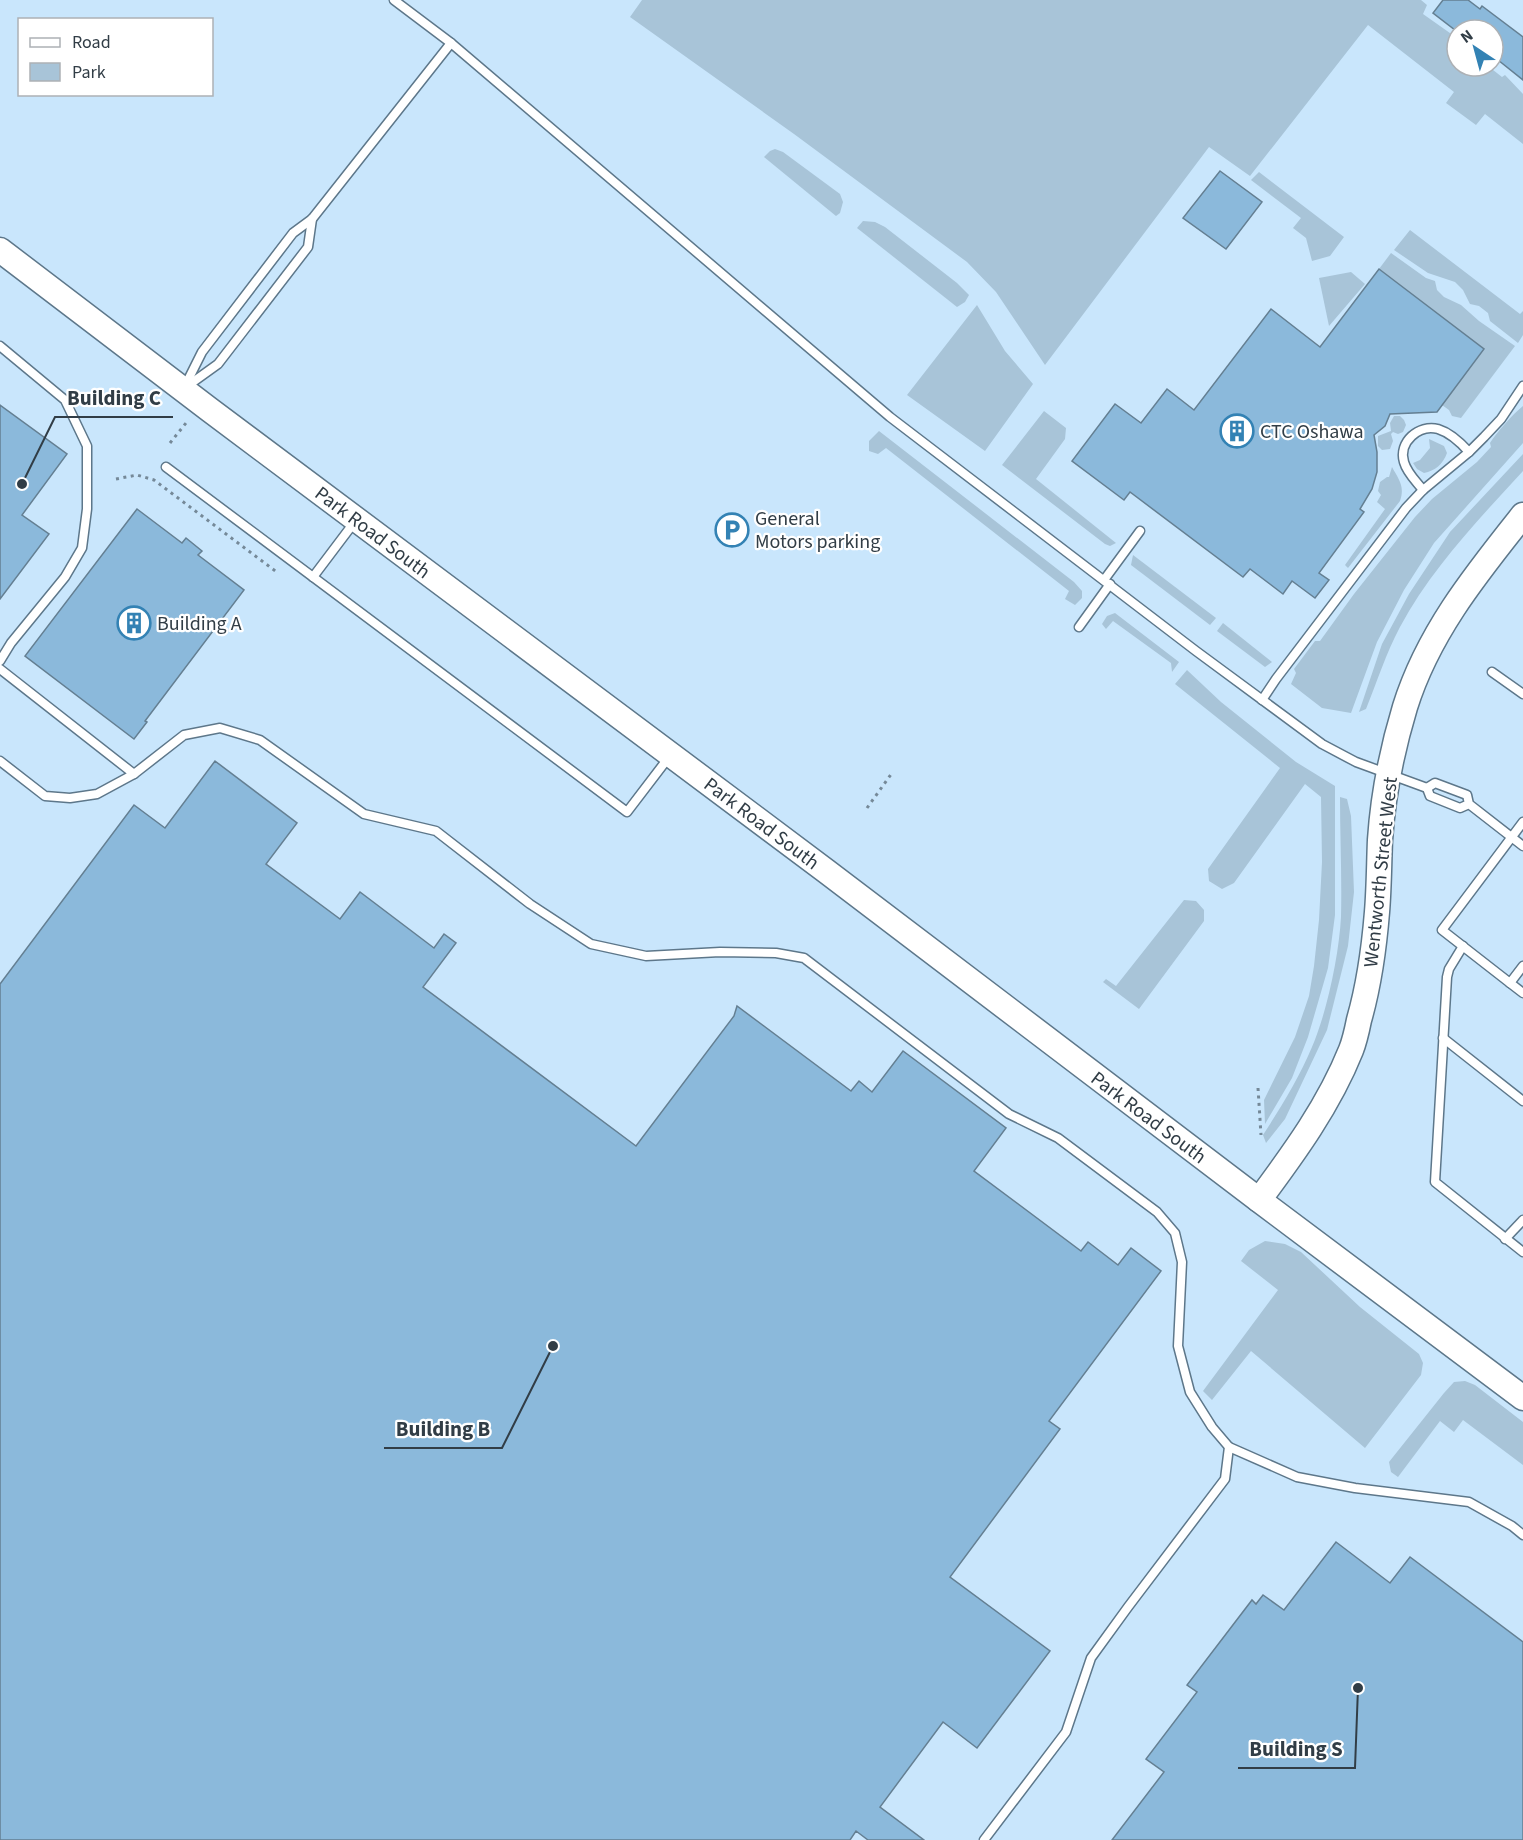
<svg xmlns="http://www.w3.org/2000/svg" width="1523" height="1840" font-family="'Source Sans 3',sans-serif">
<style>
.green{fill:#a8c4d8}
.building{fill:#8bb9db;stroke:#647f92;stroke-width:1.5}
.lines{fill:none;stroke-linecap:round;stroke-linejoin:round}
.service-casing{stroke:#5d778a;stroke-width:11}
.secondary-casing{stroke:#5d778a;stroke-width:27}
.path{stroke:#758998;stroke-width:3;stroke-dasharray:3 4.5;stroke-linecap:butt}
.service{stroke:#fff;stroke-width:8}
.secondary{stroke:#fff;stroke-width:24}
.labels{text-anchor:middle;stroke-width:4.5;stroke-linejoin:round;paint-order:stroke}
.poi-label{font-size:20px;fill:#313d46;stroke:#fff;text-anchor:start}
.street-label{font-size:20px;fill:#313d46;stroke:#fff}
.leader{fill:none;stroke:#313d46;stroke-width:2}
.callout-dot{fill:#313d46;stroke:#fff;stroke-width:2}
.callout-label{font-size:21px;text-anchor:middle;font-weight:bold;fill:#313d46;stroke:#fff;stroke-width:4.5;stroke-linejoin:round;paint-order:stroke}
</style>
<rect width="100%" height="100%" fill="#c9e6fc"/>
<g class="green">
<polygon points="642,0 1421,0 1427,5 1423,14 1457,38 1457,66 1488,66 1502,77 1505,75 1523,94 1523,144 1485,114 1476,125 1446,103 1454,92 1368,25 1250,176 1209,147 1045,365 996,292 967,262 794,134 630,17"/>
<polygon points="775,149 783,152 840,194 843,202 840,213 836,216 764,157 770,151"/>
<polygon points="1259,172 1344,237 1330,256 1312,261 1306,238 1293,228 1301,218 1251,180"/>
<polygon points="863,221 875,222 885,227 957,283 969,295 965,302 957,307 857,228"/>
<polygon points="1410,230 1520,314 1523,311 1523,335 1518,343 1490,321 1488,313 1479,306 1470,304 1463,290 1455,282 1428,273 1394,250"/>
<polygon points="1391,253 1426,278 1435,281 1437,290 1444,297 1461,305 1479,321 1515,346 1461,418 1452,416 1449,410 1442,405 1484,349 1379,269"/>
<polygon points="1351,272 1365,284 1329,326 1319,278"/>
<polygon points="977,305 1005,351 1033,384 985,451 907,395"/>
<path d="M1523 406V443L1434 543 1404 590 1377 642 1351 713 1322 708 1291 684 1296 673 1294 669 1315 641H1320L1354 594 1415 517 1432 499 1477 462 1491 447 1490 443C1497 432 1513 414 1523 406Z"/>
<polygon points="1044,411 1066,428 1065,439 1036,479 1116,543 1110,546 1105,544 1002,465"/>
<polygon points="1394,416 1400,416 1404,420 1406,425 1403,432 1398,434 1393,432 1391,434 1393,441 1390,449 1382,450 1378,446 1378,436 1391,431 1390,423"/>
<polygon points="879,431 1074,582 1082,591 1082,598 1075,605 1065,599 1069,591 886,448 878,454 869,451 869,441"/>
<path d="M1429 439 1444 446 1447 453C1443 464 1435 471 1424 473L1417 469 1413 463 1420 460 1430 448Z"/>
<path d="M1523 454V471C1478 520 1431 569 1400 627 1386 653 1377 682 1366 709L1359 712 1382 644 1409 594 1450 532Z"/>
<path d="M1392 467C1399 480 1405 486 1400 501L1348 568 1345 565 1385 509 1377 502 1381 495 1378 491 1380 482 1387 477H1389Z"/>
<polygon points="1133,555 1216,618 1210,625 1131,565"/>
<polygon points="1115,613 1179,662 1172,672 1171,663 1113,621 1106,629 1102,624 1107,616"/>
<polygon points="1223,623 1272,662 1265,667 1217,631"/>
<polygon points="1187,670 1221,702 1296,762 1335,786 1335,915 1328,968 1308,1037 1292,1078 1265,1124 1264,1100 1295,1037 1309,996 1314,966 1319,920 1322,862 1321,797 1305,784 1234,883 1222,889 1209,881 1208,869 1280,768 1175,684"/>
<path d="M1340 797 1347 799 1351 816 1354 892 1348 946 1327 1030 1285 1119 1266 1143 1263 1135C1281 1107 1299 1078 1312 1047 1327 1012 1339 955 1341 917 1342 877 1340 837 1340 797Z"/>
<polygon points="1184,900 1196,901 1204,910 1204,921 1139,1009 1103,982 1106,979 1116,986"/>
<polygon points="1265,1241 1285,1244 1301,1252 1360,1307 1419,1354 1423,1363 1421,1375 1365,1448 1251,1351 1212,1400 1203,1391 1278,1290 1241,1261 1249,1250"/>
<polygon points="1465,1381 1475,1385 1523,1422 1523,1465 1463,1420 1454,1432 1440,1421 1398,1477 1391,1472 1389,1462 1444,1393 1454,1382"/>
</g>
<g class="building">
<polygon points="1443,0 1468,0 1480,9 1482,6 1523,37 1523,80 1493,56 1493,30 1455,30 1433,13"/>
<polygon points="1220,171 1262,202 1226,249 1183,218"/>
<polygon points="1379,269 1484,349 1437,412 1390,414 1385,426 1374,435 1377,452 1377,472 1372,489 1360,509 1364,512 1319,573 1329,580 1315,598 1292,581 1283,594 1250,569 1243,577 1130,492 1124,500 1072,461 1115,404 1141,423 1167,389 1194,410 1271,309 1320,347"/>
<polygon points="0,405 67,454 22,515 49,534 0,599"/>
<polygon points="137,509 182,543 186,538 202,551 198,555 244,590 145,721 147,722 134,739 25,656"/>
<polygon points="215,761 297,823 266,864 340,919 360,892 434,948 444,934 456,943 423,987 636,1146 734,1016 737,1006 851,1091 859,1081 872,1092 903,1051 1006,1128 974,1171 1081,1251 1088,1242 1118,1265 1131,1248 1161,1271 1049,1421 1060,1429 950,1577 1050,1651 977,1748 943,1722 880,1807 924,1840 868,1840 856,1831 850,1840 0,1840 0,984 134,805 165,828"/>
<polygon points="1336,1542 1390,1583 1410,1557 1523,1642 1523,1840 1112,1840 1164,1772 1146,1759 1197,1692 1187,1685 1252,1600 1256,1604 1263,1595 1284,1610"/>
</g>
<g class="lines">
<g class="service-casing">
<g id="service">
<polyline points="394,0 451,43 890,417 1196,651 1322,744 1356,762 1427,788"/>
<polyline points="0,346 65,400 87,446 87,509 82,548 65,577 11,643 0,661"/>
<polyline points="186,387 218,364 308,247 312,219"/>
<polyline points="184,388 202,352 293,233 312,219 451,43"/>
<polyline points="166,467 627,812 669,757"/>
<path d="M1423 490C1416 481 1407 473 1404 462 1398 442 1419 424 1438 429 1451 433 1461 443 1469 452"/>
<polyline points="313,577 356,520"/>
<polyline points="1104,580 1140,531"/>
<polyline points="1079,627 1110,584"/>
<polyline points="0,669 134,774 97,794 70,798 45,796 0,761"/>
<polyline points="1492,672 1523,694"/>
<polyline points="1262,700 1276,679 1406,508 1423,490 1469,452 1484,437 1501,419 1523,386"/>
<polyline points="134,774 184,735 220,728 260,740 364,814 436,831 530,904 591,944 646,956 720,952 776,953 804,958 1009,1114 1058,1138 1157,1212 1175,1233 1182,1262 1178,1346 1190,1392 1212,1427 1229,1447 1225,1479 1128,1607 1091,1658 1066,1732 984,1840"/>
<polyline points="1469,804 1460,808 1430,796 1427,788 1435,783 1467,795 1469,804 1523,846"/>
<polyline points="1463,946 1449,969 1447,977 1435,1182 1523,1252"/>
<polyline points="1523,966 1510,983 1523,993"/>
<polyline points="1510,983 1442,930 1523,822"/>
<polyline points="1443,1038 1523,1101"/>
<polyline points="1505,1239 1523,1220"/>
<polyline points="1229,1447 1297,1477 1355,1488 1469,1502 1512,1526 1523,1535"/>
</g>
</g>
<g class="secondary-casing">
<g id="secondary">
<polyline points="0,250 210,410 826,871 1259,1200 1523,1398"/>
<path d="M1259 1200C1294 1153 1329 1105 1351 1050 1355 1040 1357 1030 1359 1020 1369 985 1374 949 1377 912 1379 888 1379 864 1380 840 1383 795 1392 750 1405 707 1428 633 1476 574 1523 515"/>
</g>
</g>
<g class="path">
<polyline points="170,443 186,423"/>
<polyline points="116,479 137,475 154,480 278,573"/>
<polyline points="867,808 892,773"/>
<polyline points="1258,1088 1261,1135"/>
</g>
<use href="#service" class="service"/>
<use href="#secondary" class="secondary"/>
</g>
<defs>
<g id="building-ring" transform="scale(1.725)"><circle r="9.5" fill="#fff" stroke="#3382b4" stroke-width="1.5"/><path d="M-4-6H4V6H1V3H-1V6H-4ZM-2.5-4.3h1.7v1.8h-1.7ZM.8-4.3h1.7v1.8H.8ZM-2.5-1h1.7V.8h-1.7ZM.8-1h1.7V.8H.8Z" fill="#3382b4"/></g>
<g id="parking-ring" transform="scale(1.725)"><circle r="9.5" fill="#fff" stroke="#3382b4" stroke-width="1.5"/><path d="M-3.5-5.5H1a3.5 3.5 0 0 1 0 7H-1V5.5H-3.5ZM-1-3.4V-.6H.8a1.4 1.4 0 0 0 0-2.8Z" fill="#3382b4"/></g>
</defs>
<g fill-rule="evenodd">
<use href="#building-ring" x="1237" y="431"/>
<use href="#parking-ring" x="732" y="530"/>
<use href="#building-ring" x="134" y="623"/>
</g>
<g class="labels">
<g class="poi-label">
<text x="1260" y="438">CTC Oshawa</text>
<text x="755" y="525">General<tspan x="755" dy="23">Motors parking</tspan></text>
<text x="157" y="630">Building A</text>
</g>
<g class="street-label">
<text transform="translate(373 532) rotate(37)" y="7">Park Road South</text>
<text transform="translate(762 823) rotate(37)" y="7">Park Road South</text>
<text transform="translate(1380 872) rotate(-84)" y="7">Wentworth Street West</text>
<text transform="translate(1149 1117) rotate(37)" y="7">Park Road South</text>
</g>
</g>
<path class="leader" d="M22 484L55 417H173M553 1346L502 1448H384M1358 1688L1355 1768H1238"/>
<g class="callout-dot">
<circle cx="22" cy="484" r="6"/>
<circle cx="553" cy="1346" r="6"/>
<circle cx="1358" cy="1688" r="6"/>
</g>
<g class="callout-label">
<text x="114" y="405">Building C</text>
<text x="443" y="1436">Building B</text>
<text x="1296" y="1756">Building S</text>
</g>
<rect x="18" y="18" width="195" height="78" fill="#ffffff" stroke="#adb1b5" stroke-width="1.5"/>
<rect x="30" y="38" width="30" height="9" fill="#ffffff" stroke="#adb1b5" stroke-width="1.5"/>
<text x="72" y="48" font-size="18" fill="#313d46">Road</text>
<rect x="30" y="63" width="30" height="18" fill="#a8c4d8" stroke="#adb1b5" stroke-width="1.5"/>
<text x="72" y="78" font-size="18" fill="#313d46">Park</text>
<g transform="translate(1475 48) rotate(324)"><circle r="28" fill="#ffffff" stroke="#adb1b5" stroke-width="1.5"/>
<path d="M0-4.5L10 22L0 15L-10 22Z" fill="#3382b4"/>
<text y="-9" font-size="16" font-weight="bold" text-anchor="middle" fill="#313d46">N</text>
</g>
</svg>
